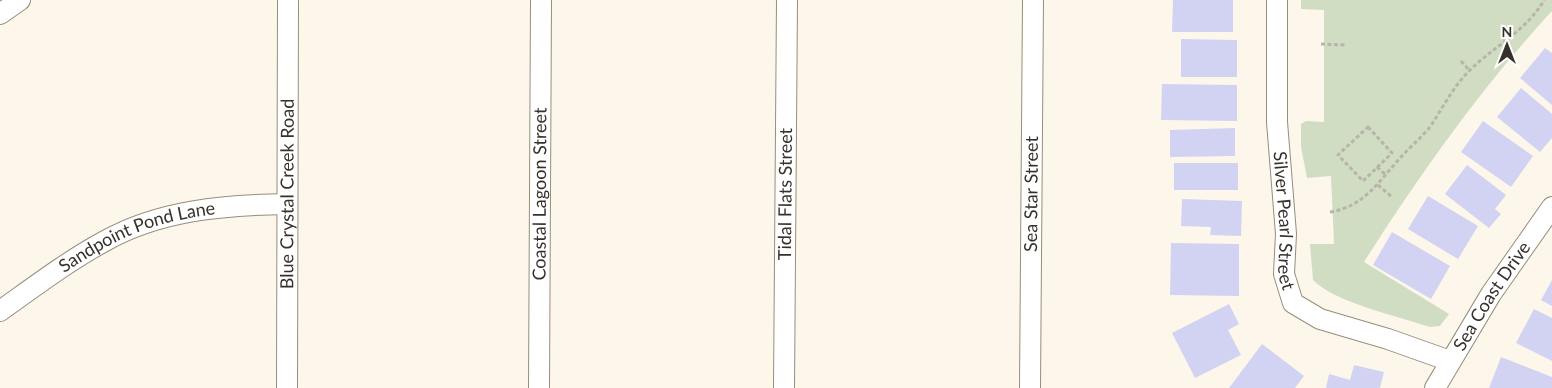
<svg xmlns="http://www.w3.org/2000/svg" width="1552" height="388" font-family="Lato,sans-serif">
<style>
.park{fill:#d0ddc3}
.building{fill:#d2d3f2}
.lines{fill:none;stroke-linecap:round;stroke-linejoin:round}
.street-casing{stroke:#978e7b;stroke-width:22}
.path{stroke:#b9b4aa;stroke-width:3;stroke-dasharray:4 2.5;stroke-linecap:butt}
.street{stroke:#fff;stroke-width:20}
.labels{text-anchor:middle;stroke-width:4;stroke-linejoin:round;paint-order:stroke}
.street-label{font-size:18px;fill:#36322b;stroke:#fff}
</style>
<rect width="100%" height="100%" fill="#fdf7eb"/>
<path class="park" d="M1301 0H1552V11C1481 88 1420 174 1364 262L1449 314 1440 326 1430 327C1397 316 1336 303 1313 280L1310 244H1334L1331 176 1307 178 1301 147V124L1306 121 1324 122V10L1301 9Z"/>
<g class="building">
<polygon points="1173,0 1233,0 1233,32 1172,32"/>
<polygon points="1181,39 1237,40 1237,77 1181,77"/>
<polygon points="1545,48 1552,53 1552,105 1520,78"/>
<polygon points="1162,84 1237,85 1237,121 1161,120"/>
<polygon points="1521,88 1552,114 1552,138 1540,152 1497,117"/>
<polygon points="1483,121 1533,156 1511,187 1461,152"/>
<polygon points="1235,128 1235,156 1170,157 1170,130"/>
<rect x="1174" y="163" width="64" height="27"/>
<polygon points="1467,165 1506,195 1495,209 1501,214 1489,228 1445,194"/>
<polygon points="1428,196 1478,226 1458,259 1408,229"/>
<polygon points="1182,199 1242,201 1241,236 1210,235 1211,227 1181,226"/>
<polygon points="1392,232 1450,266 1431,299 1373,265"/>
<polygon points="1171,243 1239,244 1239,296 1170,295"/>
<polygon points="1552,280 1552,306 1541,300"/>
<polygon points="1229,304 1239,324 1228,330 1241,355 1195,378 1172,333"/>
<polygon points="1534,309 1552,318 1552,361 1516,343"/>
<polygon points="1262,344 1304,376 1295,388 1229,388"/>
<polygon points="1501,357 1552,377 1552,388 1489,388"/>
<polygon points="1354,365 1384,372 1380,388 1326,388 1329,374 1350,380"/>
</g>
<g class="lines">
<g class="street-casing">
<g id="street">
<path id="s1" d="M1277 0V122L1286 234 1284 274 1293 303 1320 319 1388 339 1450 361"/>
<polyline points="0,14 20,0"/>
<path id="s2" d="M0 311C34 287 68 261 105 241 160 210 225 205 287 204"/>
<path id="s3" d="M287 388 288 0"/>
<path id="s4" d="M539 388 541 0"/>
<path id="s5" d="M784 388 787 0"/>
<path id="s6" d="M1030 388 1033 0"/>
<path id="s7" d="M1435 388 1491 294 1552 207"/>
</g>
</g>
<g class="path">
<polyline points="1321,44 1345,45"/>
<polyline points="1461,61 1470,71"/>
<polygon points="1368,127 1392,153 1363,181 1338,155"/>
<polyline points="1377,167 1386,175"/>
<polyline points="1378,185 1392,197"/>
<path d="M1330 212C1364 207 1379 181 1401 157 1410 147 1421 138 1430 127 1442 109 1452 89 1467 73 1492 47 1526 32 1544 0"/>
</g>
<use href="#street" class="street"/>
</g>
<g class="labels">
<g class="street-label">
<text dy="6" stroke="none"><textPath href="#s3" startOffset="194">Blue Crystal Creek Road</textPath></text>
<text dy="6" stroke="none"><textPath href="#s4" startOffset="194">Coastal Lagoon Street</textPath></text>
<text dy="6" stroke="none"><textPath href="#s5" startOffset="194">Tidal Flats Street</textPath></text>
<text dy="6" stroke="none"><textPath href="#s6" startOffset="194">Sea Star Street</textPath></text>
<text dy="6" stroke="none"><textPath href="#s1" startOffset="221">Silver Pearl Street</textPath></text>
<text dy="6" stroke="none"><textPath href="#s2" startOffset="158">Sandpoint Pond Lane</textPath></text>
<text dy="6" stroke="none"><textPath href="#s7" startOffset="108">Sea Coast Drive</textPath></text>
</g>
</g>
<g transform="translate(1507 45)" stroke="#ffffff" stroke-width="4" paint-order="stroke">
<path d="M0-4L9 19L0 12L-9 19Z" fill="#36322b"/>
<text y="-8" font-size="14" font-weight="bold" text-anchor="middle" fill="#36322b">N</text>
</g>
</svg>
